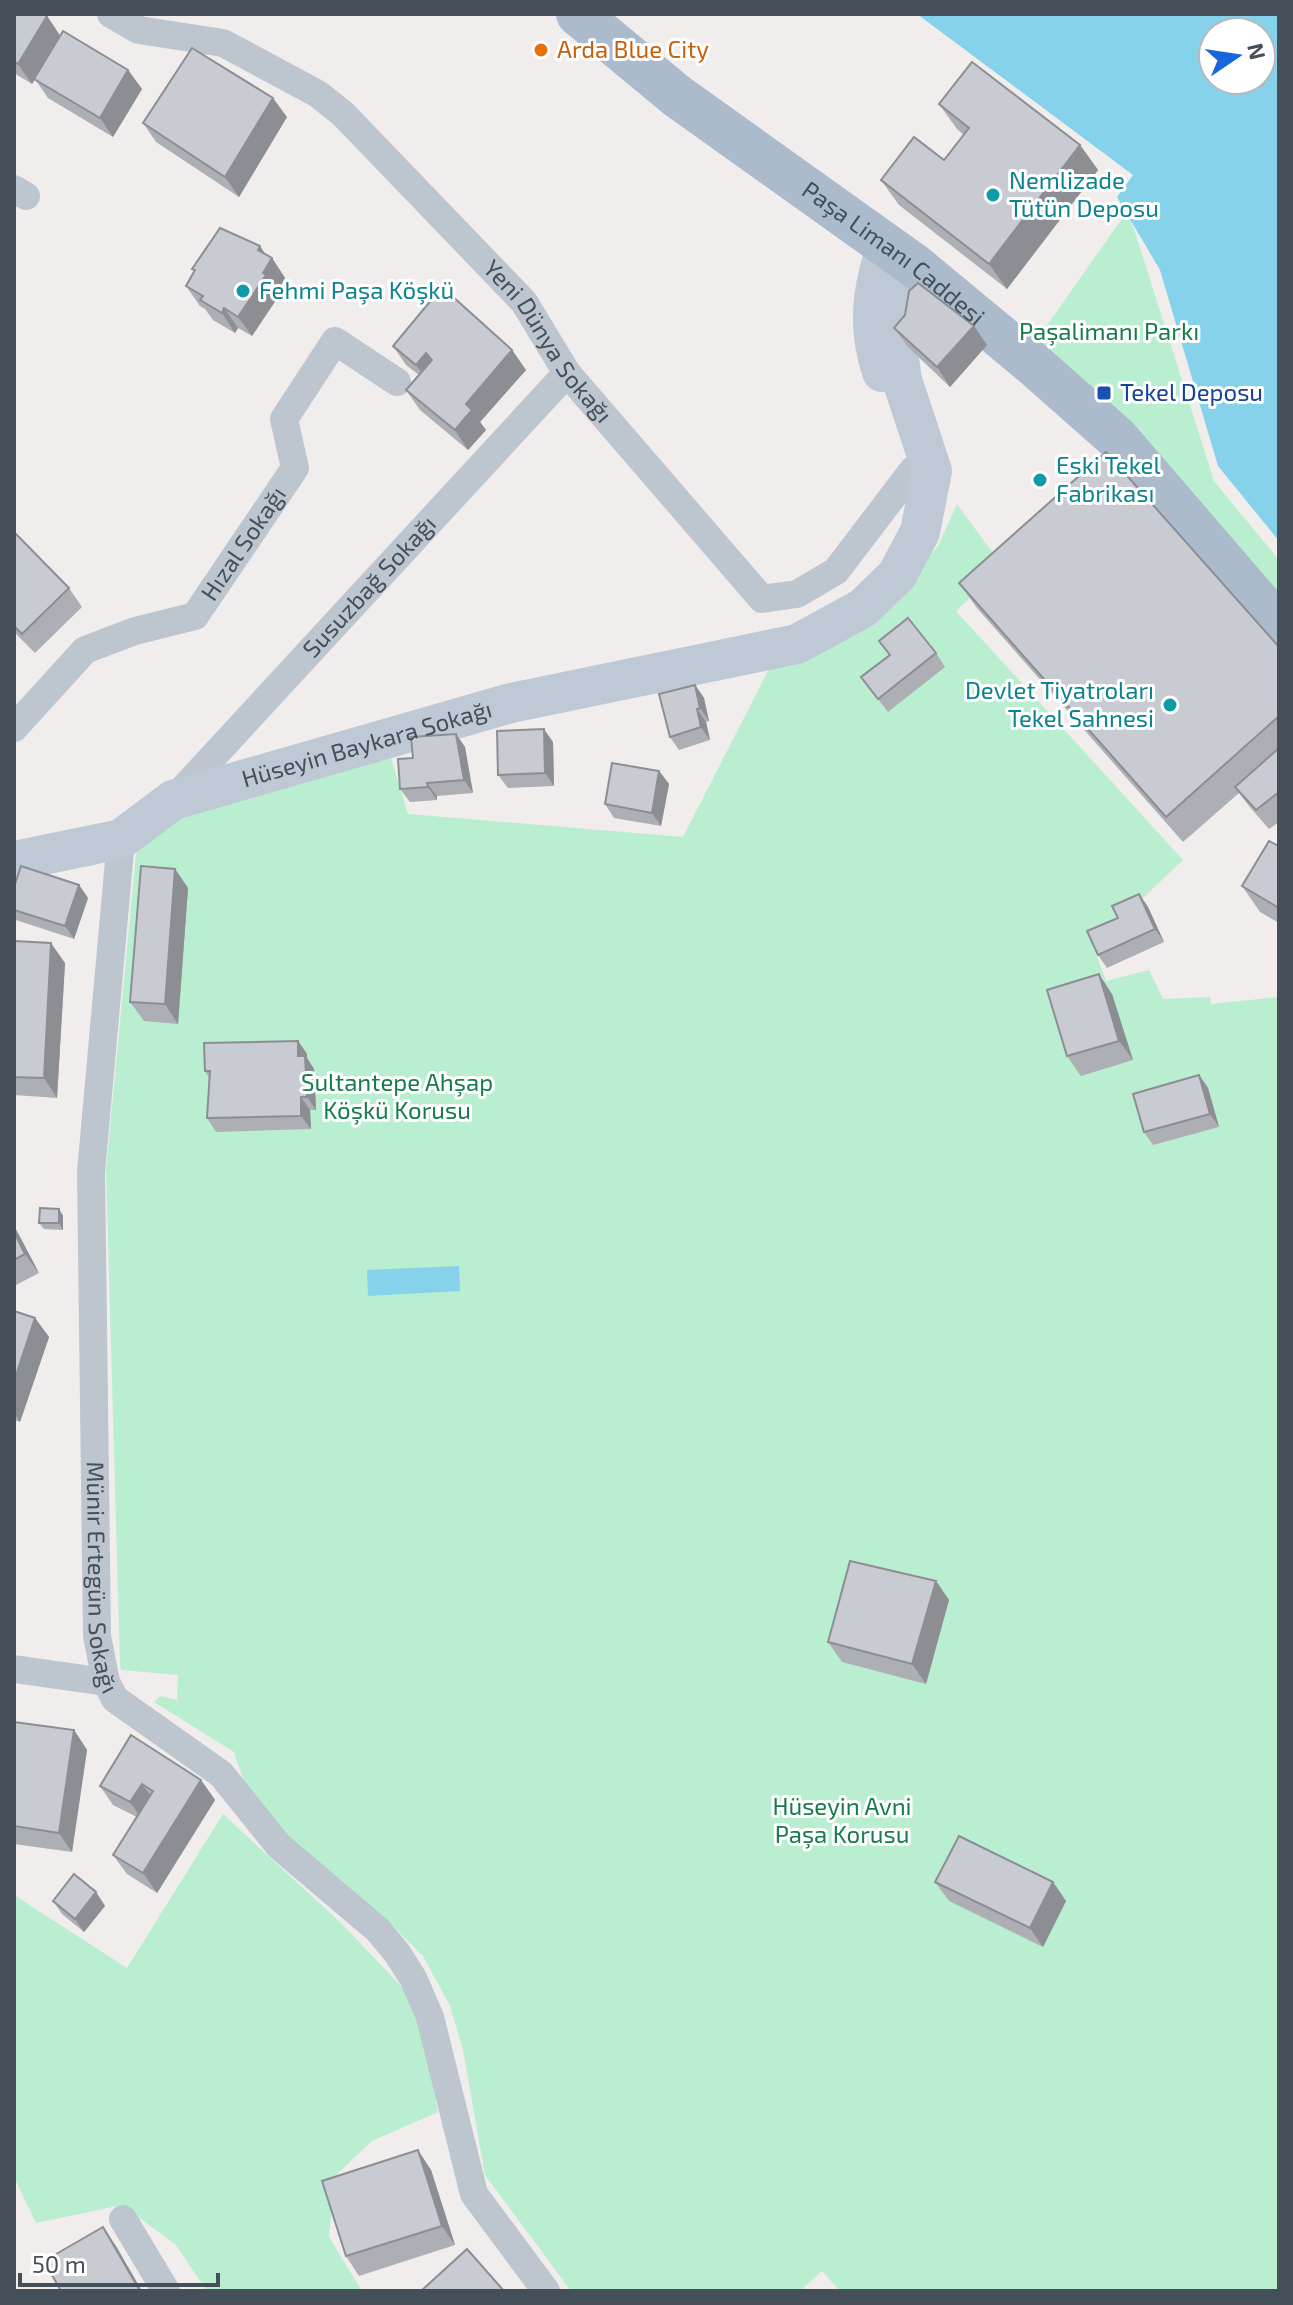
<svg xmlns="http://www.w3.org/2000/svg" width="1293" height="2305" font-family="'Exo 2',sans-serif">
<style>
.green{fill:#baeed1}
.water{fill:#87d2eb;fill-rule:evenodd}
.lines{fill:none;stroke-linecap:round;stroke-linejoin:round}
.street{stroke:#bdc6cf;stroke-width:28}
.secondary{stroke:#bfc9d6;stroke-width:40}
.primary{stroke:#acbbcc;stroke-width:44}
.wall{fill:#adafb5}
.shaded-wall{fill:#8d8e94}
.building{fill:#c9cbd3;stroke:#8d8e94;stroke-width:2}
.food-dot{fill:#e8710a;stroke:#fff;stroke-width:3}
.culture-dot{fill:#0f9aa8;stroke:#fff;stroke-width:3}
.transit-dot{fill:#1a4fb4;stroke:#fff;stroke-width:3}
.labels{text-anchor:middle;stroke-width:6;stroke-linejoin:round;paint-order:stroke}
.food-label{font-size:24px;fill:#c56008;stroke:#fff;text-anchor:start}
.culture-label{font-size:24px;fill:#0d838f;stroke:#fff;text-anchor:start}
.street-label{font-size:24px;fill:#454f5a;stroke:#fff}
.park-label{font-size:24px;fill:#167b4d;stroke:#fff}
.transit-label{font-size:24px;fill:#164399;stroke:#fff;text-anchor:start}
</style>
<rect width="100%" height="100%" fill="#f0edec"/>
<g class="green">
<polygon points="1128,210 1214,481 1279,560 1279,598 1142,441 1038,338"/>
<polygon points="957,504 1003,567 956,611 1183,860 1093,945 1106,981 1149,970 1163,999 1210,997 1211,1004 1279,997 1279,2291 840,2291 822,2271 800,2291 571,2291 485,2175 463,2050 450,2006 423,1956 381,1914 278,1829 246,1787 234,1752 154,1702 160,1696 177,1700 178,1675 121,1670 120,1665 106,1169 136,854 154,828 174,817 391,758 408,814 683,837 771,665 904,584 938,546"/>
<polygon points="223,1814 342,1924 417,2003 438,2112 372,2141 335,2176 329,2237 362,2291 207,2291 176,2245 122,2205 36,2223 14,2177 14,1895 127,1968"/>
</g>
<g class="water">
<path d="M917 14H1279V541L1218 466 1160 270 1117 197 1133 175ZM1213 32H1261V80H1213Z"/>
<polygon points="459,1266 460,1291 368,1296 367,1270"/>
</g>
<g class="lines">
<g class="street">
<path id="s1" d="M111 14 139 30 223 43 318 94 343 114 524 302 567 373 762 599 797 594 836 571 913 470 932 471"/>
<polyline points="14,189 26,196"/>
<path id="s2" d="M14 728 85 650 135 631 195 616 295 468 284 419 335 341 397 382"/>
<path id="s3" d="M173 800 567 373"/>
<path id="s4" d="M121 839 91 1172 97 1636 106 1682 115 1699 221 1774 279 1846 378 1930 397 1953 413 1978 430 2017 474 2194 546 2291"/>
<polyline points="14,1669 106,1682"/>
<polyline points="123,2219 166,2291"/>
</g>
<g class="secondary">
<path d="M882 372C867 326 872 290 887 245"/>
<path id="s5" d="M14 861 121 839 173 800 511 703 797 644 863 608 897 575 920 532 932 471 902 380 896 339 902 301 915 266"/>
</g>
<path class="primary" id="s6" d="M578 14 677 96 915 266 1032 363 1117 438 1279 626"/>
</g>
<g class="wall">
<polygon points="14,14 47,16 60,35 128,70 142,89 113,137 48,98 35,79 32,84 14,73"/>
<polygon points="939,104 1080,145 1098,170 1007,289 899,205 881,180 944,160 964,135 957,129"/>
<polygon points="287,117 239,197 156,142 143,123"/>
<polygon points="267,255 272,258 285,278 278,291 280,294 252,336 238,328 235,333 213,320 205,309 200,306 186,286 195,272 192,269"/>
<polygon points="894,328 987,345 950,387 908,347"/>
<polygon points="393,346 512,350 526,370 480,422 486,430 468,450 420,410 406,390 419,375 406,365"/>
<polygon points="14,532 69,588 82,607 35,653 14,632"/>
<polygon points="959,583 1279,647 1279,822 1269,829 1249,806 1239,793 1183,842 977,608"/>
<polygon points="936,653 945,667 888,712 861,677 889,655"/>
<polygon points="695,685 704,698 709,721 706,722 710,740 679,750 670,737"/>
<polygon points="456,734 465,747 473,793 437,796 437,800 410,802 400,789 413,758"/>
<polygon points="553,742 554,786 508,788 498,775"/>
<polygon points="659,771 669,784 661,826 614,818 605,804"/>
<polygon points="1279,846 1279,923 1260,912 1242,886"/>
<polygon points="175,869 188,888 178,1024 144,1021 130,1002"/>
<polygon points="79,885 88,898 74,939 16,920 14,917 14,887"/>
<polygon points="1139,894 1148,907 1164,942 1107,968 1098,955 1118,918"/>
<polygon points="14,941 65,963 57,1098 14,1095"/>
<polygon points="1112,994 1133,1060 1081,1076 1067,1056"/>
<polygon points="298,1041 307,1054 307,1058 314,1069 316,1110 310,1110 311,1129 216,1132 207,1118 209,1078 205,1071"/>
<polygon points="1199,1075 1208,1088 1219,1127 1153,1145 1144,1132"/>
<polygon points="59,1209 63,1216 63,1230 44,1229 39,1223"/>
<polygon points="14,1227 39,1273 14,1286"/>
<polygon points="14,1311 35,1318 49,1337 20,1422 14,1420"/>
<polygon points="936,1581 949,1600 926,1684 842,1662 828,1642"/>
<polygon points="14,1722 74,1730 87,1750 72,1852 14,1844"/>
<polygon points="201,1780 215,1800 157,1893 127,1874 113,1855 137,1817 113,1805 100,1786"/>
<polygon points="935,1882 1053,1882 1066,1901 1043,1947 949,1901"/>
<polygon points="96,1892 105,1906 84,1932 62,1914 53,1901"/>
<polygon points="431,2170 455,2245 359,2276 346,2256"/>
</g>
<g class="shaded-wall">
<polygon points="47,16 60,36 32,84 18,64"/>
<polygon points="128,70 142,89 113,137 100,118"/>
<polygon points="273,98 287,117 239,197 225,177"/>
<polygon points="1080,145 1098,170 1007,289 989,264"/>
<polygon points="260,246 270,261 272,258 285,278 278,291 280,294 252,336 238,317 263,273 258,250"/>
<polygon points="224,308 238,328 235,333 222,313"/>
<polygon points="974,326 987,345 950,387 937,367"/>
<polygon points="512,350 526,370 480,422 486,430 468,450 455,430 466,404"/>
<polygon points="426,353 440,373 430,384 416,365"/>
<polygon points="695,685 704,698 709,721 700,708"/>
<polygon points="697,709 706,722 710,740 701,727"/>
<polygon points="544,729 553,742 554,786 545,773"/>
<polygon points="456,734 465,747 473,793 464,780"/>
<polygon points="659,771 669,784 661,826 652,813"/>
<polygon points="427,783 437,796 437,800 428,787"/>
<polygon points="175,869 188,888 178,1024 165,1004"/>
<polygon points="79,885 88,898 74,939 65,926"/>
<polygon points="1139,894 1148,907 1164,942 1155,929"/>
<polygon points="51,943 65,963 57,1098 44,1078"/>
<polygon points="1099,974 1112,994 1133,1060 1119,1041"/>
<polygon points="298,1041 307,1054 307,1058 314,1069 316,1110 307,1097 298,1056"/>
<polygon points="1199,1075 1208,1088 1219,1127 1210,1114"/>
<polygon points="301,1097 310,1110 311,1129 301,1116"/>
<polygon points="59,1209 63,1216 63,1230 59,1223"/>
<polygon points="14,1227 17,1231 39,1273 25,1254 14,1232"/>
<polygon points="35,1318 49,1337 20,1422 14,1413 14,1381"/>
<polygon points="936,1581 949,1600 926,1684 912,1664"/>
<polygon points="74,1730 87,1750 72,1852 59,1833"/>
<polygon points="201,1780 215,1800 157,1893 143,1873"/>
<polygon points="142,1784 156,1803 143,1821 130,1802"/>
<polygon points="1053,1882 1066,1901 1043,1947 1030,1928"/>
<polygon points="96,1892 105,1906 84,1932 75,1919"/>
<polygon points="418,2150 431,2170 455,2245 442,2226"/>
<polygon points="103,2227 116,2246 142,2291 140,2291"/>
</g>
<g class="building">
<polygon points="14,14 43,14 47,16 18,64 14,62"/>
<polygon points="63,31 128,70 100,118 34,79"/>
<polygon points="192,48 273,98 225,177 143,123"/>
<polygon points="972,62 1080,145 989,264 881,180 914,137 944,160 969,128 939,104"/>
<polygon points="220,228 260,246 258,250 272,258 263,273 266,275 238,317 224,308 222,313 200,300 203,296 186,286 195,270 192,269"/>
<polygon points="918,283 974,326 937,367 894,328 905,315 909,291"/>
<polygon points="442,287 512,350 466,404 472,410 455,430 406,390 432,360 426,353 416,365 393,346"/>
<polygon points="1106,452 1279,647 1279,716 1166,817 959,583"/>
<polygon points="14,532 69,588 22,634 14,626"/>
<polygon points="908,618 936,653 878,699 861,677 890,655 879,641"/>
<polygon points="695,685 700,708 697,709 701,727 670,737 659,694"/>
<polygon points="544,729 545,773 498,775 497,731"/>
<polygon points="456,734 464,780 427,783 428,787 400,789 398,759 413,758 411,737"/>
<polygon points="1279,748 1279,792 1256,810 1235,787"/>
<polygon points="612,763 659,771 652,813 605,804"/>
<polygon points="1269,841 1279,846 1279,908 1242,886"/>
<polygon points="21,866 79,885 65,926 14,910 14,887"/>
<polygon points="141,866 175,869 165,1004 130,1002"/>
<polygon points="1139,894 1155,929 1098,955 1087,931 1118,918 1112,906"/>
<polygon points="14,941 51,943 44,1078 14,1077"/>
<polygon points="1099,974 1119,1041 1067,1056 1047,990"/>
<polygon points="298,1041 298,1056 305,1056 307,1097 301,1097 301,1116 207,1118 210,1071 205,1071 204,1043"/>
<polygon points="1199,1075 1210,1114 1144,1132 1133,1094"/>
<polygon points="40,1208 59,1209 59,1223 39,1223"/>
<polygon points="14,1232 25,1254 14,1260"/>
<polygon points="14,1311 35,1318 14,1381"/>
<polygon points="850,1561 936,1581 912,1664 828,1642"/>
<polygon points="14,1722 74,1730 59,1833 14,1826"/>
<polygon points="131,1735 201,1780 143,1873 113,1855 153,1791 142,1784 130,1802 100,1786"/>
<polygon points="959,1836 1053,1882 1030,1928 935,1882"/>
<polygon points="74,1874 96,1892 75,1919 53,1901"/>
<polygon points="418,2150 442,2226 346,2256 322,2181"/>
<polygon points="103,2227 140,2291 61,2291 44,2261"/>
<polygon points="467,2249 504,2291 421,2291"/>
</g>
<circle class="food-dot" cx="541" cy="50" r="8"/>
<g class="culture-dot">
<circle cx="993" cy="195" r="8"/>
<circle cx="243" cy="291" r="8"/>
<circle cx="1040" cy="480" r="8"/>
<circle cx="1170" cy="705" r="8"/>
</g>
<rect class="transit-dot" x="1096" y="385" width="16" height="16" rx="4"/>
<g class="labels">
<g class="food-label">
<text x="557" y="58">Arda Blue City</text>
</g>
<g class="culture-label">
<text x="1009" y="189">Nemlizade<tspan x="1009" dy="28">Tütün Deposu</tspan></text>
<text x="259" y="299">Fehmi Paşa Köşkü</text>
<text x="1056" y="474">Eski Tekel<tspan x="1056" dy="28">Fabrikası</tspan></text>
<text x="1154" y="699" text-anchor="end">Devlet Tiyatroları<tspan x="1154" dy="28">Tekel Sahnesi</tspan></text>
</g>
<g class="street-label">
<text dy="8" stroke="none"><textPath href="#s6" startOffset="396">Paşa Limanı Caddesi</textPath></text>
<text dy="8" stroke="none"><textPath href="#s1" startOffset="564">Yeni Dünya Sokağı</textPath></text>
<text dy="8" stroke="none"><textPath href="#s2" startOffset="308">Hızal Sokağı</textPath></text>
<text dy="8" stroke="none"><textPath href="#s3" startOffset="290">Susuzbağ Sokağı</textPath></text>
<text dy="8" stroke="none"><textPath href="#s5" startOffset="376">Hüseyin Baykara Sokağı</textPath></text>
<text dy="8" stroke="none"><textPath href="#s4" startOffset="740">Münir Ertegün Sokağı</textPath></text>
</g>
<g class="park-label">
<text x="1109" y="340">Paşalimanı Parkı</text>
<text x="397" y="1091">Sultantepe Ahşap<tspan x="397" dy="28">Köşkü Korusu</tspan></text>
<text x="842" y="1815">Hüseyin Avni<tspan x="842" dy="28">Paşa Korusu</tspan></text>
</g>
<g class="transit-label">
<text x="1120" y="401">Tekel Deposu</text>
</g>
</g>
<rect width="1293" height="2305" fill="none" stroke="#454f5a" stroke-width="32"/>
<g transform="translate(1237 56) rotate(77)"><circle r="38" fill="#ffffff" stroke="#b5b9bd" stroke-width="2"/>
<path d="M0-6L14 30L0 20L-14 30Z" fill="#1865de"/>
<text y="-12" font-size="22" font-weight="bold" text-anchor="middle" fill="#454f5a">N</text>
</g>
<path d="M20 2273v12h198v-12" fill="none" stroke="#454f5a" stroke-width="4"/>
<text x="32" y="2273" font-size="24" fill="#454f5a" stroke="#ffffff" stroke-width="6" paint-order="stroke">50 m</text>
</svg>
